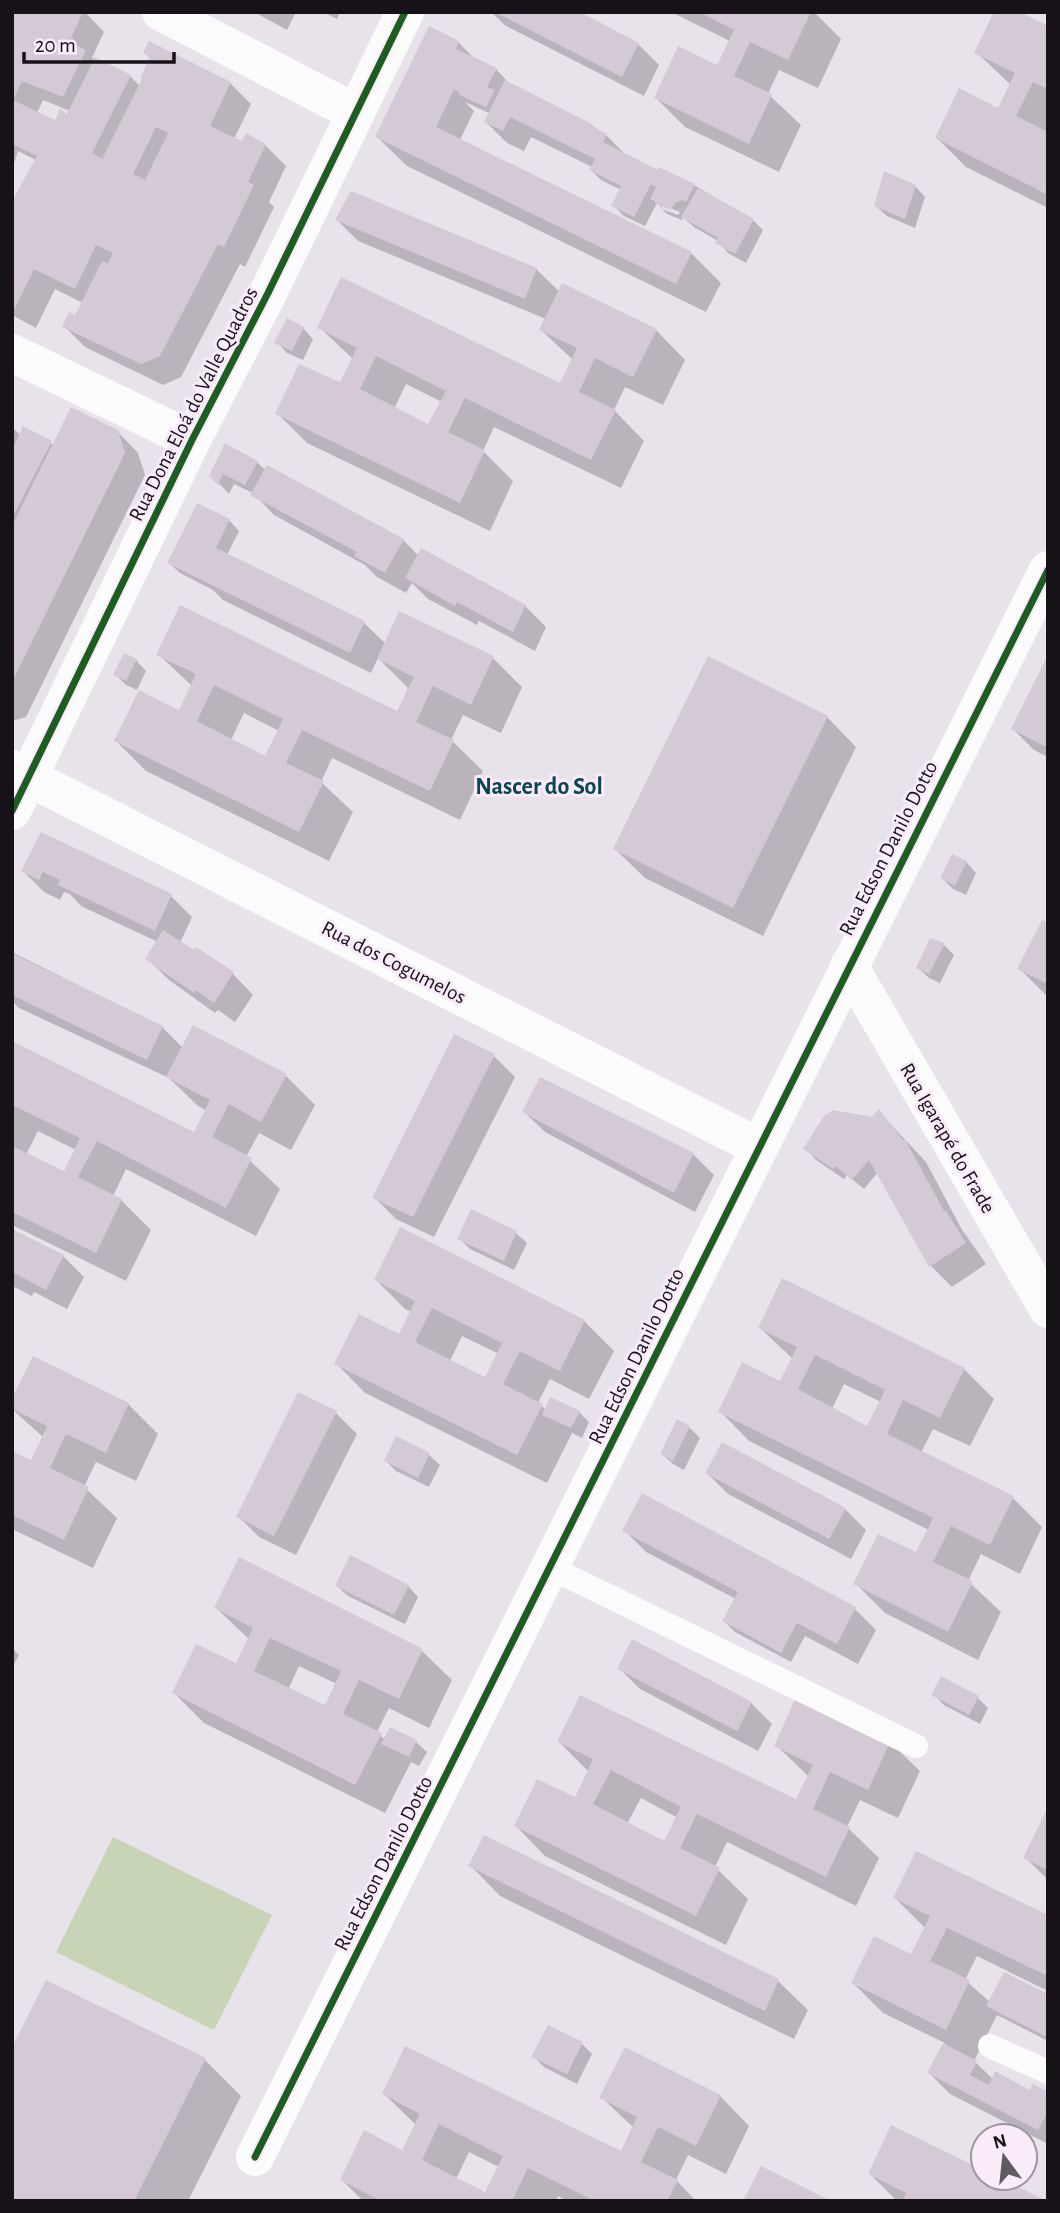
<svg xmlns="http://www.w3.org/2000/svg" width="1060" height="2213" font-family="'Alegreya Sans',sans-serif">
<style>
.green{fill:#c7d4b5}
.shadow{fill:#0003;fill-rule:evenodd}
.building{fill:#d5c9d7;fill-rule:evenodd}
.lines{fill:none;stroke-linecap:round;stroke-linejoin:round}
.lane{stroke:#fcfbfc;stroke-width:24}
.street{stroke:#fcfbfc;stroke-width:38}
.cycleway-casing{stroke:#f9ebfa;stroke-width:11}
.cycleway{stroke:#1b5e20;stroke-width:7}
.labels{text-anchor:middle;stroke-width:6;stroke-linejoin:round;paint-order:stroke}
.street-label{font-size:21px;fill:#161217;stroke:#f9ebfa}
.quarter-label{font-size:24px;font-weight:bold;fill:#094651;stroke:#f9ebfa}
</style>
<rect width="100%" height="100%" fill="#e8e2ea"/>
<polygon class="green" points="113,1837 272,1915 214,2030 56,1952"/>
<g class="shadow">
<path d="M12 12H85L104 32 92 58 130 76 140 86 151 59 145 53 230 83 251 104 234 139 243 143 265 145 286 166 269 202 274 207 245 267 240 264 181 377 163 385 85 347 64 326 76 318 83 303 55 289 36 328 12 315V203L36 160 18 151 12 170ZM43 100 70 111 67 116 55 122 37 113Z"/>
<polygon points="254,12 296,12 287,30"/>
<polygon points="323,12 340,12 337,19"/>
<polygon points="491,12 576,12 638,44 659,65 644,96 506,26"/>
<polygon points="671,12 814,12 841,39 818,88 779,70 768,94 801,125 779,172 685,127 656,98 718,68 730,41"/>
<polygon points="1048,28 1048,208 966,167 937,138 998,110 1011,85 976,52"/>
<polygon points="458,42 476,60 496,69 506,80 505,82 591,125 606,135 627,156 658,172 694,185 753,220 763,230 746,263 728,253 718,241 694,227 683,217 682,220 667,214 662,209 678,215 680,212 662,205 662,208 657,203 645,226 624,216 613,205 621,190 601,180 591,170 592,167 531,137 524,151 507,143 486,122 491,114 465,102 474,111 460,140 691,253 721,283 706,312 407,166 377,137"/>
<polygon points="915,186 925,197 915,228 887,216 876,206"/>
<path d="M351 193 536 269 560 292 656 330 685 360 663 405 625 387 614 410 644 441 621 488 494 427 483 451 513 481 490 531 307 443 277 413 340 385 353 359 319 327 560 386 573 360 541 330 546 319 358 241 337 220ZM406 384 442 402 429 426 394 409Z"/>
<polygon points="303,328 313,339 303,360 287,353 277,342"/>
<polygon points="12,427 21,436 24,429 54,445 117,431 138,453 145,475 26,717 12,721"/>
<polygon points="257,462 266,471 403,540 419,556 525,606 546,627 535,651 479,621 477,625 428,599 412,583 406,593 377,577 365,565 274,515 253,493 234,484 229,494 211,475"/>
<path d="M229 520 239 531 227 555 364 623 386 644 493 658 522 687 501 733 463 715 451 740 483 771 460 820 332 758 321 782 353 812 329 861 146 771 116 741 179 713 192 686 158 654 398 714 408 688 378 658 371 673 223 600 213 590 180 573 169 563ZM244 713 279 731 266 758 231 740Z"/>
<polygon points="1048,659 1048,757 1034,750 1013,729"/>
<polygon points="136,660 146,671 137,690 126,685 115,674"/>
<polygon points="827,717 856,747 763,936 645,878 615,849"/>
<polygon points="42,834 171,896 192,917 180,943 233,974 253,995 235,1022 218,1010 215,1013 169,980 148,959 158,942 81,906 70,894 64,892 60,900 44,892 23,871"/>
<polygon points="966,862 976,873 966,895 953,889 942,878"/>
<polygon points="1048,925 1048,997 1019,968"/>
<polygon points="944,945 954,955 940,983 929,978 918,968"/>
<path d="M12 952 162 1027 183 1048 286 1076 315 1105 291 1150 259 1133 246 1157 280 1189 256 1236 126 1169 113 1196 121 1200 151 1230 126 1281 12 1225V1043L195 1134 207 1111 198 1106 169 1078 19 1008 12 1001ZM38 1131 76 1150 65 1174 26 1155Z"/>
<polygon points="494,1056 515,1077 434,1237 396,1219 375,1198"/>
<polygon points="524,1112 693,1154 714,1175 695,1212 545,1132"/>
<polygon points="879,1112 926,1162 961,1228 986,1264 952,1287 931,1266 878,1172 864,1189 847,1175 844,1179 816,1160 806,1149 873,1119"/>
<polygon points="471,1211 516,1233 527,1243 514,1270 470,1249 459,1238"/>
<polygon points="12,1231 63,1256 84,1277 67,1309 34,1292 32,1296 12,1286"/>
<path d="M376 1280 584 1321 614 1351 589 1399 550 1379 538 1403 546 1410 579 1412 589 1422 582 1438 572 1433 547 1483 365 1393 336 1363 400 1336 412 1312 405 1309ZM462 1336 499 1354 486 1379 450 1361Z"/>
<path d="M760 1328 964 1369 994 1399 970 1446 933 1429 921 1453 1013 1498 1042 1527 1020 1574 981 1554 968 1581 1001 1612 978 1660 885 1613 855 1583 917 1554 929 1530 749 1441 720 1411 781 1384 793 1359ZM844 1384 881 1402 868 1429 832 1409Z"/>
<polygon points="128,1404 158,1434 136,1481 96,1462 84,1487 117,1518 93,1568 12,1529 12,1453 32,1463 44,1438 12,1409"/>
<polygon points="336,1413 357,1434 296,1555 259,1537 238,1516"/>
<polygon points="689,1427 700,1438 684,1470 673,1464 662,1454"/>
<polygon points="397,1439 429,1455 440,1465 429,1487 396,1471 386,1461"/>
<polygon points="707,1473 845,1509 866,1530 851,1559 728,1494"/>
<polygon points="643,1495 855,1609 876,1630 858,1664 805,1636 791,1662 735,1632 724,1621 736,1599 646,1552 625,1531"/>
<polygon points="337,1586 408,1586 418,1597 405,1624 348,1596"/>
<path d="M216 1608 422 1651 452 1680 429 1728 389 1708 377 1732 385 1740 416 1742 427 1752 419 1766 411 1762 385 1813 204 1723 174 1693 236 1666 250 1640ZM299 1666 337 1684 325 1708 288 1690Z"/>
<polygon points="12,1648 19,1655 12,1668"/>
<polygon points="619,1668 751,1703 772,1724 758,1751 640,1689"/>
<polygon points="933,1694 977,1697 988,1708 980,1724 944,1705"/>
<path d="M559 1742 797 1802 809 1777 776 1745 890 1742 920 1771 898 1818 860 1800 847 1827 879 1858 856 1906 727 1842 715 1867 748 1899 726 1945 545 1856 516 1826 575 1800 589 1772ZM641 1798 678 1818 665 1843 627 1824Z"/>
<polygon points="1048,1812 1048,1880 1025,1857"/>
<polygon points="485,1838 778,1981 808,2010 794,2039 500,1896 471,1866"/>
<polygon points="895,1898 1047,1916 1048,1914 1048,1991 977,1956 965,1980 990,2002 1048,1996 1048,2041 997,2015 974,2061 994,2080 1031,2092 1048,2094 1048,2144 950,2094 929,2073 945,2043 883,2013 853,1983 912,1957 926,1929"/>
<polygon points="582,2044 592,2054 577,2084 544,2067 534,2057"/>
<polygon points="205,2060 241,2096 188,2201 12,2201"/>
<path d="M384 2094 621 2153 634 2128 601 2097 720 2096 749 2126 726 2174 688 2155 676 2180 696 2201H567L558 2196 556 2201H363L342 2180 403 2152 416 2125ZM469 2152 499 2167 486 2194 456 2179Z"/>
<polygon points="983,2171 983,2178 996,2178 1043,2201 897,2201 870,2174"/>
</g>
<g class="building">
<path d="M12 12H83L69 42 86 50 63 97 22 81 13 100 55 120 60 109 67 114 95 57 131 75 92 153 102 159 142 79 140 78 150 57 143 53 149 41 231 82 210 126 242 141 246 133 266 144 248 182 254 185 224 247 218 244 160 356 141 364 62 327 69 312 75 315 102 261 108 263 113 253 96 245 75 289 34 269 15 308 12 307V201L37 156 12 144ZM156 127 168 133 145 180 133 174Z"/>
<polygon points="495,12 580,12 639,43 622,77"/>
<polygon points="699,12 811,12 788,60 750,42 734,76 772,94 749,144 654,98 678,46 717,65 734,30"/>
<polygon points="994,12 1020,12 1048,26 1048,89 1033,82 1016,116 1048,132 1048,195 935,138 959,88 998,108 1015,73 974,53"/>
<polygon points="429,26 459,41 456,49 497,68 487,87 495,90 486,107 459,95 460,93 454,89 436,127 692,252 676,284 375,137"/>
<polygon points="505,80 592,124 591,126 607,134 603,142 658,170 659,167 695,184 686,202 682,200 675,203 671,210 655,203 655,201 650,199 656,187 651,184 634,217 611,206 621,186 589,170 595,159 510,117 503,131 484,122"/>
<polygon points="884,171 916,185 905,219 874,206"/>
<polygon points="698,188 754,219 735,254 715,243 718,238 681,217"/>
<polygon points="351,191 537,268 525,299 335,220"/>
<path d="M341 277 560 383 577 348 539 330 562 283 657 329 633 377 595 358 579 392 616 410 591 460 465 398 448 432 485 450 460 503 275 414 299 364 340 382 357 348 317 328ZM376 356 446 391 428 424 360 389Z"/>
<polygon points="287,318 304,327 292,351 274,343"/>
<polygon points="71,407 118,430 125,453 12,682 12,526"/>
<polygon points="23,426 52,441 12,518 12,443 15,444"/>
<polygon points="225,443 258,461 245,485 223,474 218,485 209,476"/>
<polygon points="267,465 404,539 385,573 354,556 357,552 250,495"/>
<polygon points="197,503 230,519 216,548 365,621 350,653 167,563"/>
<polygon points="421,548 526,605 513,632 457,602 455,606 405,578"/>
<path d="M180 605 397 711 414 677 377 659 399 611 494 656 471 705 433 686 416 722 454 740 430 791 302 730 286 763 324 781 299 832 114 741 139 690 179 710 196 674 156 655ZM214 685 283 719 265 756 197 721Z"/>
<polygon points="124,653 137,659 126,681 113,675"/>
<polygon points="1048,655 1048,748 1011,729"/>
<polygon points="708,656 828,716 733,908 613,849"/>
<polygon points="41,832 172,894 155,931 58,885 60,880 43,872 39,880 21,871"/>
<polygon points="952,854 967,861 955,886 940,878"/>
<polygon points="1042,920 1048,923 1048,984 1017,969"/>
<polygon points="163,930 194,950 196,947 234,972 214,1003 196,990 194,993 145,959"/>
<polygon points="930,938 945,943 929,974 916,968"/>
<polygon points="12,953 163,1026 147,1060 12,995"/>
<polygon points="193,1025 287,1074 261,1122 229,1104 212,1137 252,1158 226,1208 97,1141 78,1177 122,1199 96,1253 12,1212 12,1146 64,1171 80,1138 12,1105 12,1041 194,1132 210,1100 166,1077"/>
<polygon points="454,1034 495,1054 413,1217 372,1198"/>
<polygon points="540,1077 694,1153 674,1193 522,1112"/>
<polygon points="879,1109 903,1140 905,1139 944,1211 946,1211 966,1243 929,1267 869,1160 852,1180 836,1166 833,1169 803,1149 824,1116 833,1110 872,1117"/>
<polygon points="471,1209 517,1231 504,1261 457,1239"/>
<path d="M400 1227 585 1320 560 1371 520 1351 503 1384 543 1404 517 1455 334 1364 359 1314 399 1334 415 1301 374 1280ZM432 1308 502 1343 485 1377 415 1342Z"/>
<polygon points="12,1229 64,1255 46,1290 12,1272"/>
<path d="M782 1278 965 1368 940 1418 903 1400 887 1434 1014 1496 990 1545 951 1526 933 1562 973 1581 948 1632 853 1584 878 1534 916 1552 933 1518 718 1412 742 1362 780 1381 797 1347 758 1328ZM815 1355 885 1390 867 1426 798 1389Z"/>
<polygon points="33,1356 129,1403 106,1453 66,1434 50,1468 89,1487 64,1540 12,1515 12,1451 31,1460 47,1426 12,1409 12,1398"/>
<polygon points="298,1392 337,1411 274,1536 236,1517"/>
<polygon points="550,1397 580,1411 571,1428 542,1415"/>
<polygon points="677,1419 690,1426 673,1461 660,1454"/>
<polygon points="396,1436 430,1453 418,1478 384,1461"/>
<polygon points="722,1442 846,1508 829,1539 705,1473"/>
<polygon points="642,1493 856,1607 837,1644 797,1623 781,1653 722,1621 738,1592 622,1531"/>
<polygon points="350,1555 409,1585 394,1615 335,1586"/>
<path d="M239 1557 423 1649 399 1699 359 1680 343 1714 382 1733 355 1785 172 1693 196 1644 236 1663 253 1628 214 1608ZM270 1638 341 1671 325 1705 254 1671Z"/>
<polygon points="632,1639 752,1702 737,1731 617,1669"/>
<polygon points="941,1676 979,1696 969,1715 931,1695"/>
<path d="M580 1695 796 1799 813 1765 774 1746 797 1695 891 1740 868 1790 830 1772 813 1809 850 1827 826 1877 697 1814 680 1848 720 1868 696 1916 514 1826 537 1779 575 1797 593 1759 557 1742ZM611 1770 681 1807 664 1841 593 1804Z"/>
<polygon points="390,1727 417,1740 409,1757 381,1744"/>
<polygon points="1048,1807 1048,1870 1023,1858"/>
<polygon points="484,1835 779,1979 765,2011 468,1866"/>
<polygon points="916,1851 1046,1914 1048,1910 1048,1976 947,1928 930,1961 970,1980 946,2030 851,1983 874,1936 911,1954 930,1916 893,1898"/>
<polygon points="1004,1972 1048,1994 1047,2037 986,2006"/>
<polygon points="46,1980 206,2058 134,2201 12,2201 12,2047"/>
<polygon points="548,2025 583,2042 567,2074 531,2057"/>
<polygon points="943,2043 977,2061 970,2075 989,2085 995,2071 1030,2090 1033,2084 1048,2092 1048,2112 1038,2130 927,2073"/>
<path d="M405 2046 621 2151 637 2117 599 2098 625 2047 721 2095 696 2146 658 2127 641 2162 678 2180 667 2201H595L528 2168 512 2201H381L340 2180 364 2130 402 2150 420 2114 382 2094ZM439 2124 503 2156 485 2192 422 2160Z"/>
<polygon points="891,2125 983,2170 983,2178 1000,2178 1047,2201 902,2201 906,2193 868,2174"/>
<polygon points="761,2166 831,2201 743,2201"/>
</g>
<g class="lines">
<g class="lane">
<polyline points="551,1568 916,1746"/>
<polyline points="990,2046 1048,2072"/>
</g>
<g class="street">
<polyline points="161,12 354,112"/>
<polyline points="12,353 192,440"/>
<polyline points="12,769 759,1147"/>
<polyline points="12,811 192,440 268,293 405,12"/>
<polyline points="849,966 1048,1309"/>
<polyline points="255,2157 1048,570"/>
</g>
<g class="cycleway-casing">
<g id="cycleway">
<polyline points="12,811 192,440 268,293 405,12"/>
<polyline points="255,2157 1048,570"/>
</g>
</g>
<use href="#cycleway" class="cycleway"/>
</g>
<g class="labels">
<g class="street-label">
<text transform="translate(193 404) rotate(-63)" y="7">Rua Dona Eloá do Valle Quadros</text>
<text transform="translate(888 848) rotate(-63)" y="7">Rua Edson Danilo Dotto</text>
<text transform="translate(394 962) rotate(27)" y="7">Rua dos Cogumelos</text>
<text transform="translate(948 1138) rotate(60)" y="7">Rua Igarapé do Frade</text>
<text transform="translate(636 1356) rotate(-64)" y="7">Rua Edson Danilo Dotto</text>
<text transform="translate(383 1863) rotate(-63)" y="7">Rua Edson Danilo Dotto</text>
</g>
<g class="quarter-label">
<text x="539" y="794">Nascer do Sol</text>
</g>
</g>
<rect width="1060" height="2213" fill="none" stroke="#161217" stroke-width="28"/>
<g transform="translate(1004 2157) rotate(345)"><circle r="33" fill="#f9ebfa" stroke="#9e949f" stroke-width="2"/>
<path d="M0-5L12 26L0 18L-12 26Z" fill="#605b61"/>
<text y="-10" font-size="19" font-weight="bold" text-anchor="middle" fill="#161217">N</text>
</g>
<path d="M24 52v10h150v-10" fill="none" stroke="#161217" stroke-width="3.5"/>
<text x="35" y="52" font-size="21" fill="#161217" stroke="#f9ebfa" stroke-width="5" paint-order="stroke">20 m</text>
</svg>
